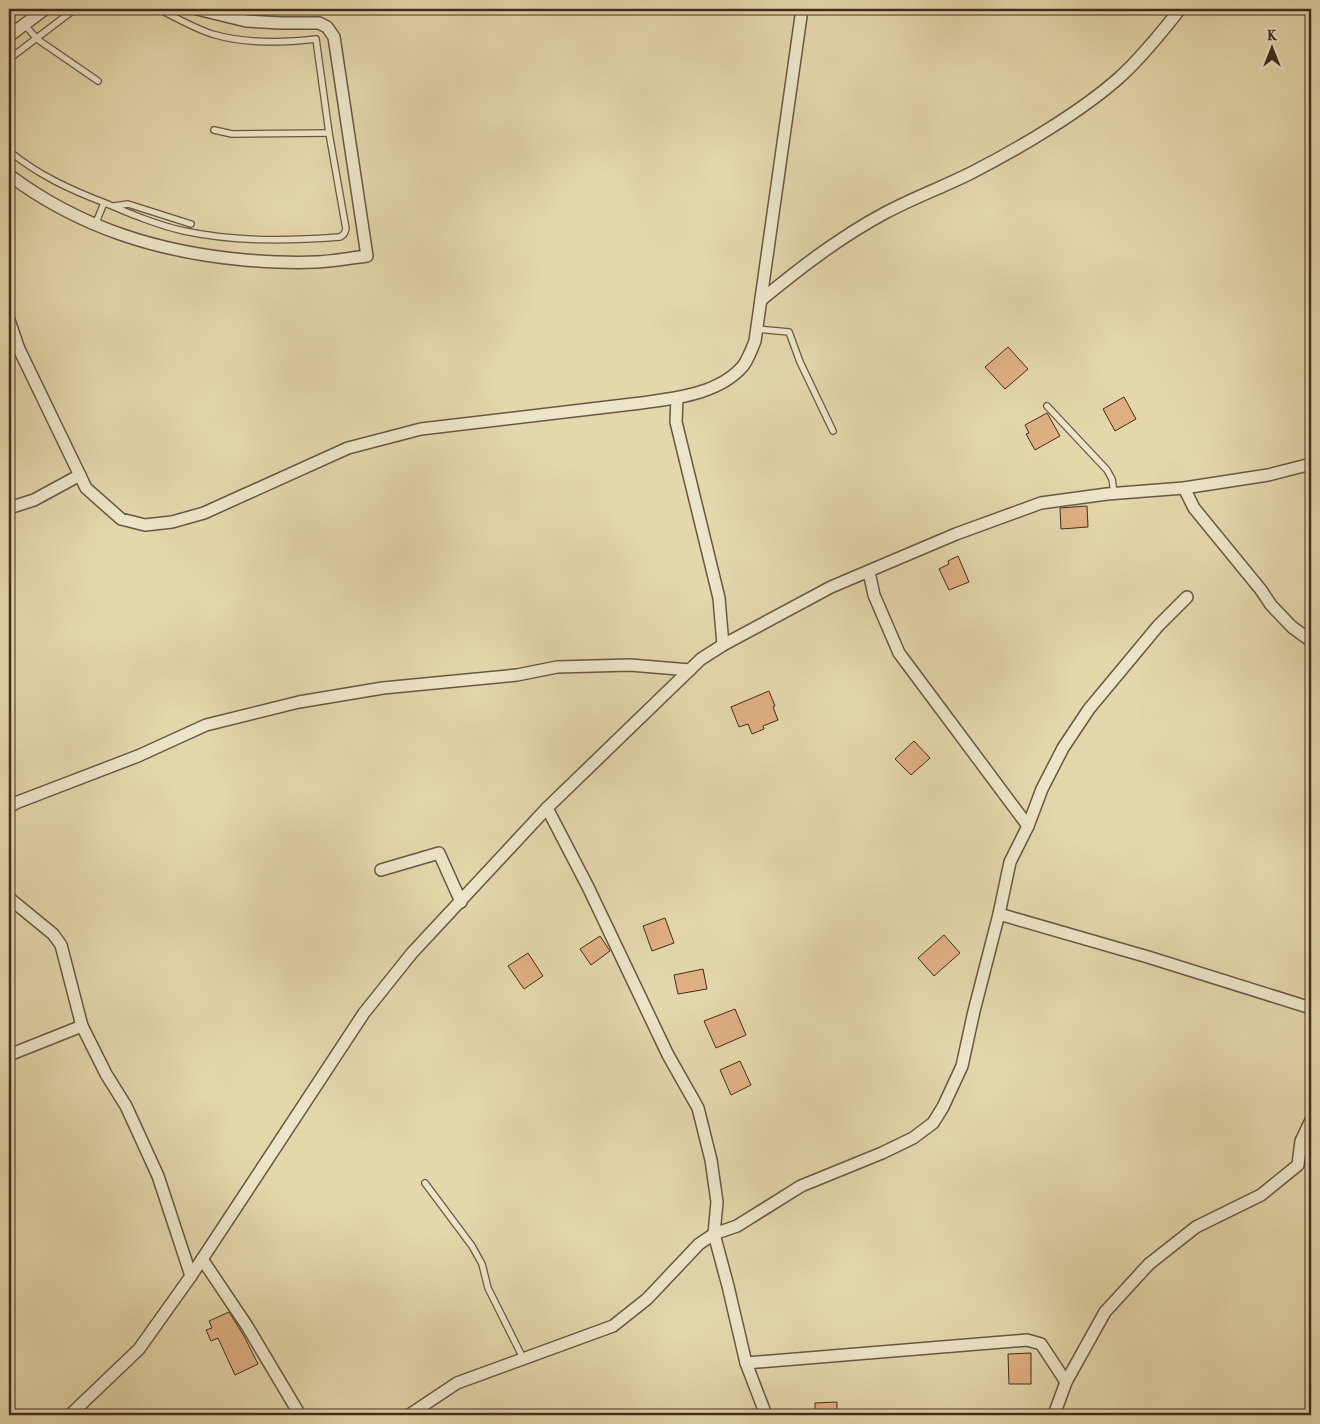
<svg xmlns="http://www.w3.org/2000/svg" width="1320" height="1424" font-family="'IM FELL Double Pica',serif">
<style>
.building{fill:#e0b083;stroke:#422c1e}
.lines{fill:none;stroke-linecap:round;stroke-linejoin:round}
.service-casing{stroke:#6a5742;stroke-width:8}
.minor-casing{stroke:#6a5742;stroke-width:14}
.service{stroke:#ede5c9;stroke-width:5.5}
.minor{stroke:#ede5c9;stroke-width:11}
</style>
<rect width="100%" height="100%" fill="#e4d7ac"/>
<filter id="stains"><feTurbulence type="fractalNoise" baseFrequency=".004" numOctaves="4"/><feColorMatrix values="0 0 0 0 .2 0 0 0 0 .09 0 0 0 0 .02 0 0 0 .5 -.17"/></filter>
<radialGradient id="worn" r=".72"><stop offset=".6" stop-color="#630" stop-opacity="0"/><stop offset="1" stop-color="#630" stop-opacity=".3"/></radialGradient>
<g class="building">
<polygon points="1008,347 1028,369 1005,389 985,367"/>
<polygon points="1124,397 1136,419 1115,431 1103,409"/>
<polygon points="1047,413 1060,436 1035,450 1026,434 1029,433 1025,425"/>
<polygon points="1087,506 1088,527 1061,529 1060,508"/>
<polygon points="958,556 969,582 949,590 939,569 949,564 948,561"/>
<polygon points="769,691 775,706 773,707 778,720 763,726 764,729 752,734 748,724 739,727 731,707"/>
<polygon points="914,741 930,758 911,775 895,759"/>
<polygon points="665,918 674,943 652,951 643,926"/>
<polygon points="944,935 960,953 934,976 918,958"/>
<polygon points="600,936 610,951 591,965 580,949"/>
<polygon points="528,953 543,976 524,989 508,966"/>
<polygon points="703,969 707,989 678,994 674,975"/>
<polygon points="735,1009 746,1035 716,1048 704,1021"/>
<polygon points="740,1061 751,1085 731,1095 720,1070"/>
<polygon points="229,1312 244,1336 258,1364 235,1375 218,1338 211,1341 206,1330 212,1328 209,1321"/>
<polygon points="1031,1353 1031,1384 1009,1384 1008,1354"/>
<polygon points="837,1402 837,1415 815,1415 815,1403"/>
</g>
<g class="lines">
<g class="service-casing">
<g id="service">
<polyline points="24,24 37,39 98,81"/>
<polyline points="9,59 75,9"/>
<polyline points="214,130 232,134 329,133"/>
<path d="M9 151C38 175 71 190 105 203 131 214 157 225 184 231 236 242 288 241 340 237L344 234 346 229 329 133 316 39C281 43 246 44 212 34 194 28 176 18 159 9"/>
<polyline points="114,206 128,204 191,224"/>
<polyline points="95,225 104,203"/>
<polyline points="757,329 789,332 800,362 833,431"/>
<polyline points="1047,406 1107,470 1112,479 1114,493"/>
<polyline points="425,1183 472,1246 482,1264 488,1288 523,1358"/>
</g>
</g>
<g class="minor-casing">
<g id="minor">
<polyline points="9,36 45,9"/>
<path d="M9 175C80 228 158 252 245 260 269 262 294 263 317 262 334 261 350 258 367 256L334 37 327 27 319 23H280L246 21 197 9"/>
<path d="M761 300C800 268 840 237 885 213 913 198 943 187 971 173 1018 149 1081 112 1120 77 1142 57 1162 32 1180 9"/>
<path d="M9 320 19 349 86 488 121 519 145 525 172 522 204 513 348 448 421 429 641 403C676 398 719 394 743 366 748 359 752 349 755 341L802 9"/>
<polyline points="677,398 676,422 719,598 723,645"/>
<polyline points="1184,488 1194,508 1261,590 1271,605 1292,627 1311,641"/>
<polyline points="9,508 34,500 80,475"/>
<polyline points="869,572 874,595 899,653 1028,826"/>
<polyline points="9,807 18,802 138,756 206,725 299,702 383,688 517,675 557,667 630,665 690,670"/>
<polyline points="547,808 588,887 668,1055 698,1108 711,1160 717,1202 714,1234 728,1286 746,1363 766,1415"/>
<polyline points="381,870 439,853 461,902"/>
<polyline points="9,898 53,934 61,945 82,1026 106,1074 126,1106 158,1176 191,1276"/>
<polyline points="999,914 1148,957 1311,1008"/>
<polyline points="9,1055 82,1026"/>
<polyline points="202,1259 247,1326 300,1415"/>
<polyline points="746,1363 1027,1340 1041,1344 1066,1382"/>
<polyline points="70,1415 139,1349 191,1276 364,1013 412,953 547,808 701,659 723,645 831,587 956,534 1041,503 1107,494 1184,488 1268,475 1311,464"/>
<polyline points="409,1415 457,1383 613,1326 647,1299 699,1244 714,1234 737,1226 801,1186 882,1153 913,1138 933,1123 943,1107 962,1066 974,1011 999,914 1010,862 1028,826 1042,789 1063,748 1089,709 1158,626 1187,597"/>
<polyline points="1054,1415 1066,1382 1105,1312 1149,1264 1196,1227 1261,1195 1298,1165 1301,1141 1311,1120"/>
</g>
</g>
<use href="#service" class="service"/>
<use href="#minor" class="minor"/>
</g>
<rect width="1320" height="1424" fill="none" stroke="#e4d7ac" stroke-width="30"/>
<rect x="10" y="10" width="1300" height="1404" fill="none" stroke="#422c1e" stroke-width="2.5"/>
<rect x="15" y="15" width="1290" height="1394" fill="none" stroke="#422c1e"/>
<g transform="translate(1272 48)" stroke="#ede5c9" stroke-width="4" paint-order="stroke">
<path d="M0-4L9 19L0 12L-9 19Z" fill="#422c1e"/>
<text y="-8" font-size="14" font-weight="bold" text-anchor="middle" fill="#422c1e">K</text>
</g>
<rect width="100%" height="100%" filter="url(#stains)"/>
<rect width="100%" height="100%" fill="url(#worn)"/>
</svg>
